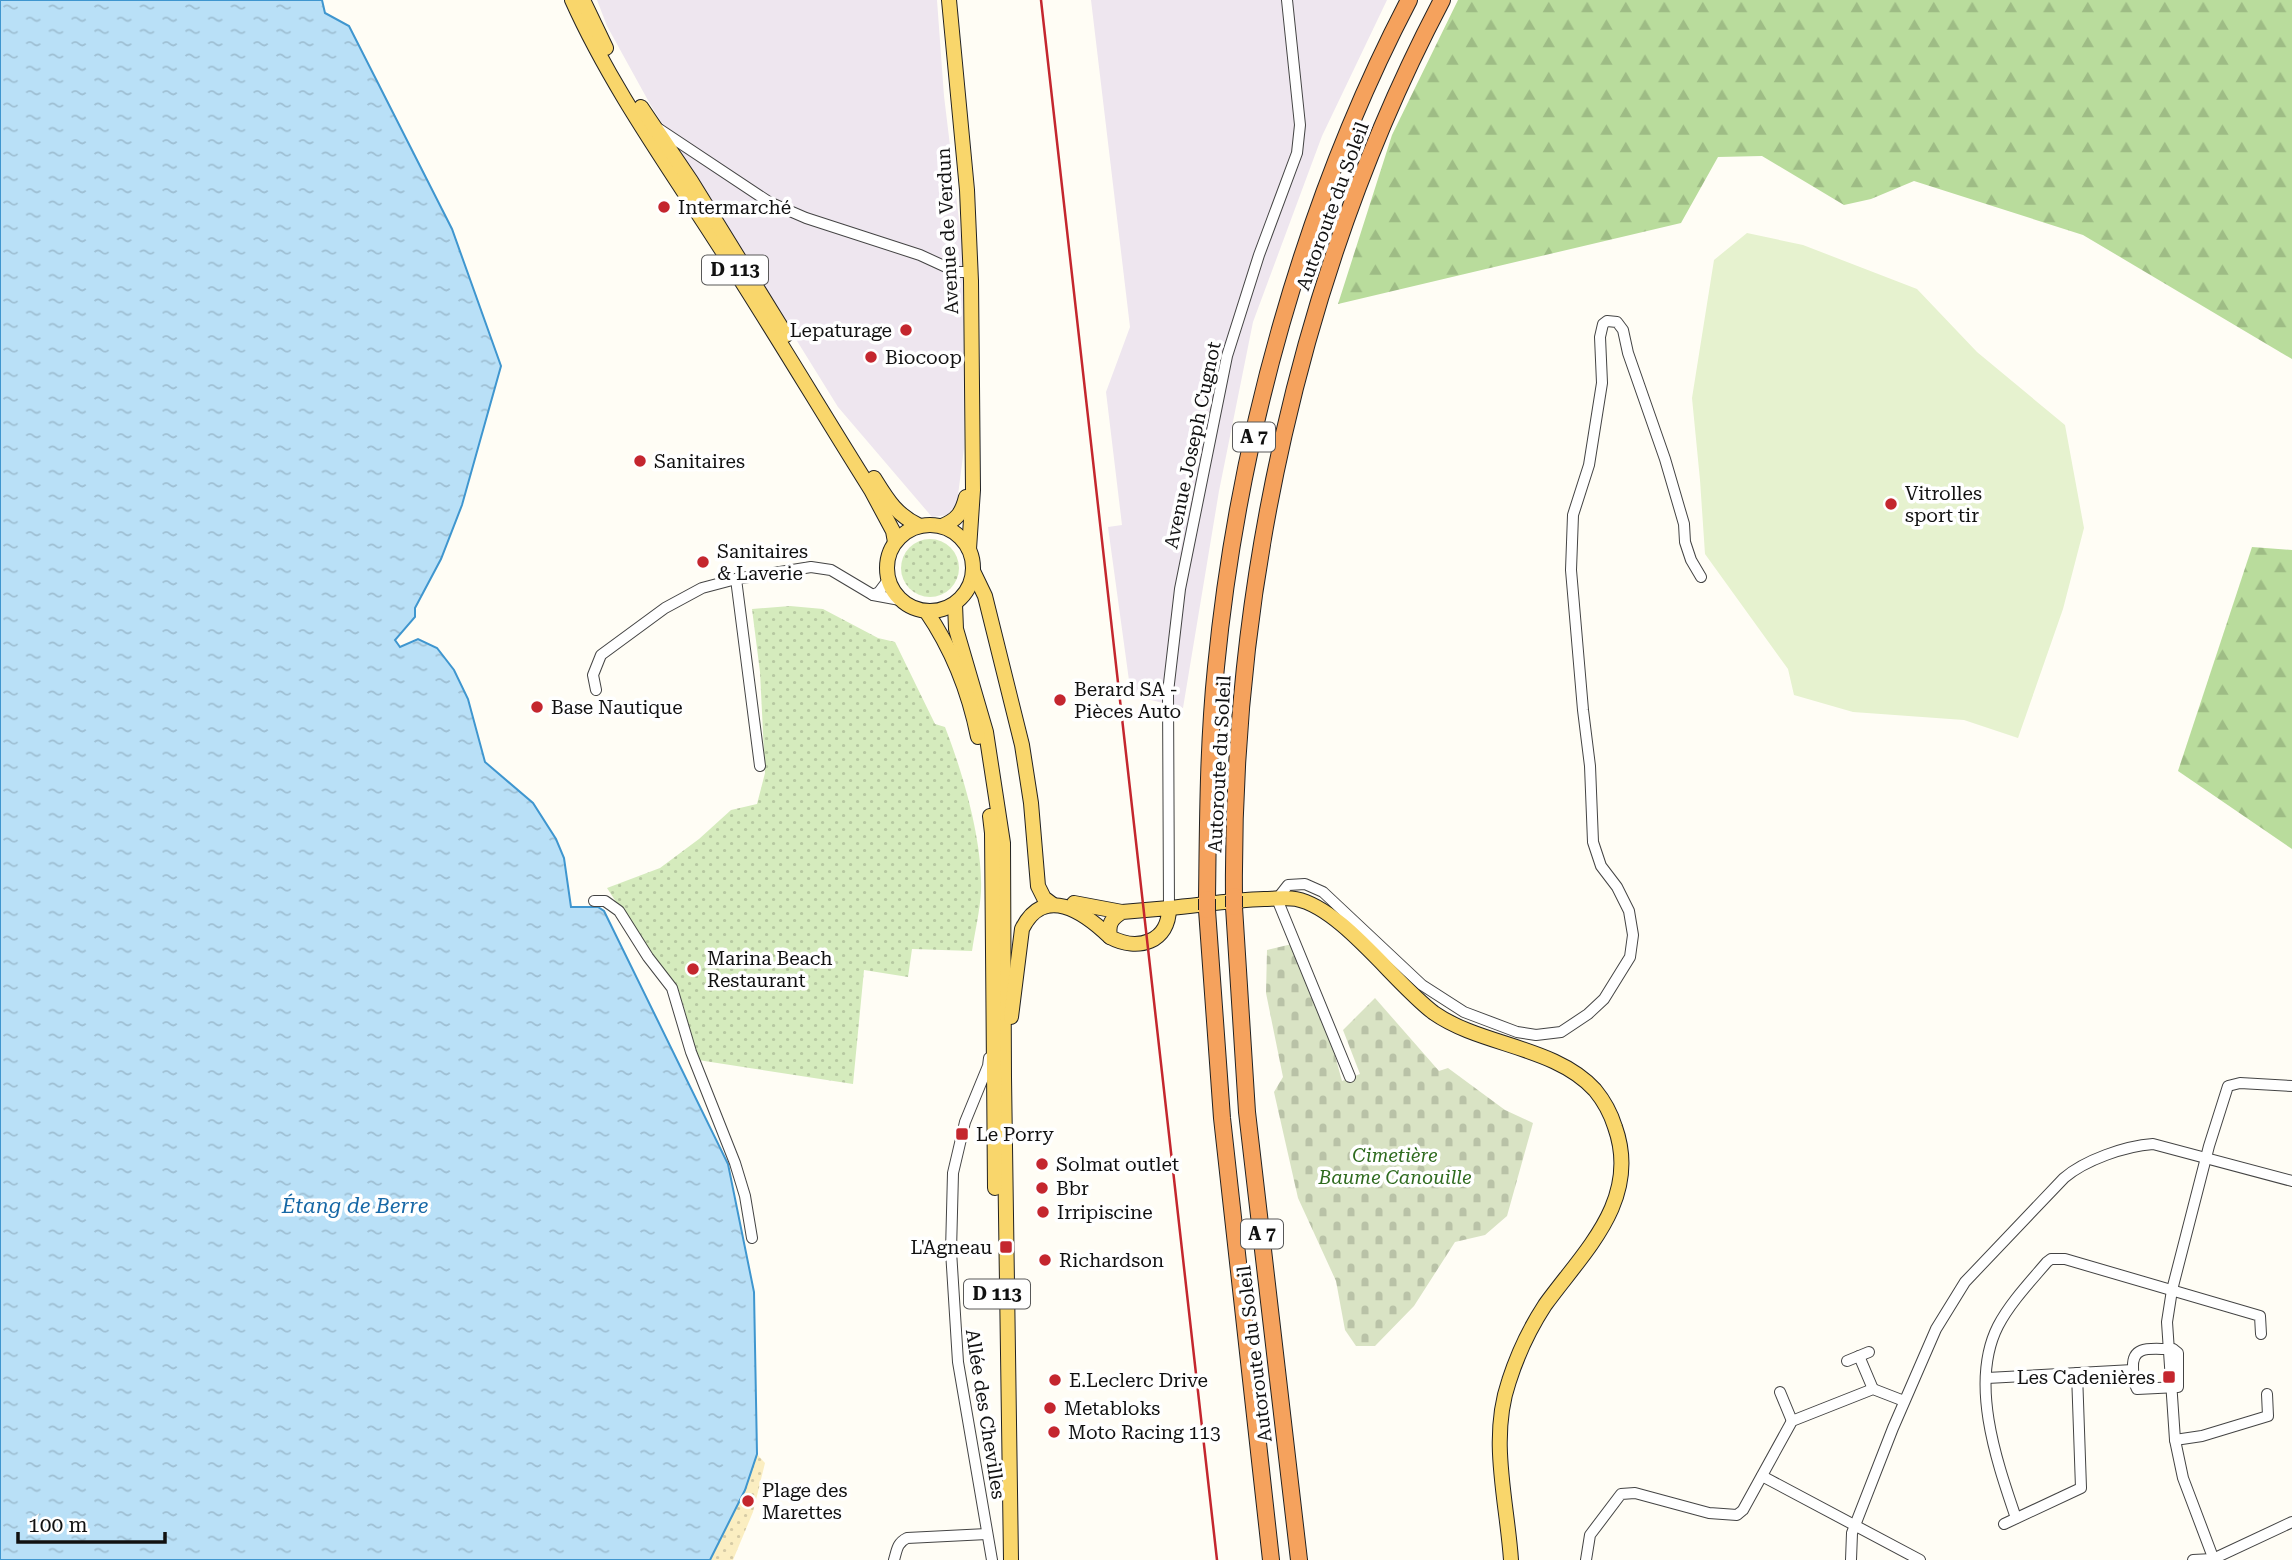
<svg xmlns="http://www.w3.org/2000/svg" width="2292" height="1560" font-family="'Roboto Serif',serif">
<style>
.industrial{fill:#eee6ef}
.green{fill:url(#green-dots)}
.forest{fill:url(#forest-firs)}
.sand{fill:url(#sand-dots)}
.cemetery{fill:url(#cemetery-stones)}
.pitch{fill:#e6f2cf}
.water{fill:url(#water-ripples);stroke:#3f96cf;stroke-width:2}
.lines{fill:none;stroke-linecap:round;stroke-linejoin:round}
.minor-casing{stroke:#444;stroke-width:12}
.major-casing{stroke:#222;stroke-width:16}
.highway-casing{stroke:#222;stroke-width:18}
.minor{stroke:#fff;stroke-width:10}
.major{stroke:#f9d66b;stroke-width:14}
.highway{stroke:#f5a25d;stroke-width:16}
.rail{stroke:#c4262e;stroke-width:2.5}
.highway-bridge-casing{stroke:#222;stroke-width:18;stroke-linecap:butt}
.highway-bridge{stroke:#f5a25d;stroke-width:16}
.poi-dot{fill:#c4262e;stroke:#fff;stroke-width:2.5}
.labels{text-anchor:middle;stroke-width:7;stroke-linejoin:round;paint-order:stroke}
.shield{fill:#fff;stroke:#585858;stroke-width:2}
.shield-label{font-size:18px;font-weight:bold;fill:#111}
.street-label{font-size:19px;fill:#111;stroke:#fff}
.poi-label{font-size:19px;fill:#111;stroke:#fff;text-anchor:start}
.park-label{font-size:19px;font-style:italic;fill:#2f6b1f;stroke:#fff}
.water-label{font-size:21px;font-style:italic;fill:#1768a6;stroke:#fff}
</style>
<defs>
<pattern id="green-dots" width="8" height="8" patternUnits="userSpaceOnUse" patternTransform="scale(1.75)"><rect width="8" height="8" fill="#d5ebbd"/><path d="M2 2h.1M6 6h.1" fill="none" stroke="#b6c8a1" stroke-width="1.8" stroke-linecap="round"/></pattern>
<pattern id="forest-firs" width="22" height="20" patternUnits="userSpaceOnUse" patternTransform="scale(1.75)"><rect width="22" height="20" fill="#b9dc9c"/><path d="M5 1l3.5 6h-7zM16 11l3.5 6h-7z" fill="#9ebc85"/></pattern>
<pattern id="sand-dots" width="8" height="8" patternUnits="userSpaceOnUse" patternTransform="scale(1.75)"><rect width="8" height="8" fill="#fbeec1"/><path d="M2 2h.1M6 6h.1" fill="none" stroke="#d6cba5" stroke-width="1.8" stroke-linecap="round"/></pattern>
<pattern id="cemetery-stones" width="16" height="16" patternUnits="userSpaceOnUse" patternTransform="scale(1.75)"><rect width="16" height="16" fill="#d9e3c4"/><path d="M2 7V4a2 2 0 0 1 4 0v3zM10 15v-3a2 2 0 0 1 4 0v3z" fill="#b9c2a7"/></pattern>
<pattern id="water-ripples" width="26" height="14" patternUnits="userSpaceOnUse" patternTransform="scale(1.75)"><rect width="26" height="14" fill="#b9e0f7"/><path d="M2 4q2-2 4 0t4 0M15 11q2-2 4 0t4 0" fill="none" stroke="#9ebfd3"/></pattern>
</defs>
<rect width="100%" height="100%" fill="#fffdf5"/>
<g class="industrial">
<polygon points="597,0 937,0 944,96 963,253 964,448 957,503 947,515 932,517 838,407 650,104 607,26"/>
<polygon points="1091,0 1387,0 1322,136 1253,322 1219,491 1183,708 1131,695 1108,527 1122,525 1106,392 1130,327"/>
</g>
<g class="green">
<circle cx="930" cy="568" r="29"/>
<path d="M790 606 823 609 878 638 895 642 935 724 945 727C963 773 983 842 981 891 980 911 975 931 972 951L912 949 908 977 864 970 853 1084 698 1060 683 1004 607 888 660 868 699 839 731 810 757 804 765 773 760 672 752 609Z"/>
</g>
<g class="forest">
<polygon points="1458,0 2292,0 2292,359 2083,235 1914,181 1871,199 1844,205 1762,156 1718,157 1681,223 1338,304 1392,135"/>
<polygon points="2252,547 2292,550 2292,849 2178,771"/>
</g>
<polygon class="sand" points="757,1454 765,1463 753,1512 733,1560 710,1560 745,1490"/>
<polygon class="cemetery" points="1292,944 1334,1052 1342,1081 1360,1074 1343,1030 1375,998 1439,1071 1448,1068 1505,1110 1533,1123 1507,1216 1485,1235 1455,1242 1414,1306 1375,1346 1356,1346 1345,1330 1336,1281 1298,1198 1274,1092 1283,1077 1266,993 1267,950"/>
<polygon class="pitch" points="1747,233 1803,245 1917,289 1977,352 2065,425 2084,528 2063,609 2018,738 1964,720 1853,712 1794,695 1788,669 1705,554 1700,480 1692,398 1714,260"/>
<polygon class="water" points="0,0 322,0 325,13 349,26 452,229 501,366 462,505 441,559 415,608 415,617 395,640 400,647 418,639 437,648 454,670 468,699 485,762 533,803 556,839 564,858 571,907 598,907 604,911 728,1164 754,1292 757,1454 745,1490 710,1560 0,1560"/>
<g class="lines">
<g class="minor-casing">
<g id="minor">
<polyline points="659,129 769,202 806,218 920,255 957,272 971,272"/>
<polyline points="736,579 760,766"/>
<polyline points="873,595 879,592 888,580"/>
<polyline points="596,690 593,675 601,655 665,608 702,588 736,579 811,567 831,570 873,595 900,600"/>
<polyline points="594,901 605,901 619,911 648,957 672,988 691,1052 735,1163 745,1196 752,1238"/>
<polyline points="1169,908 1168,692 1180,589 1227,356 1259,255 1297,153 1300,125 1287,0"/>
<polyline points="989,1058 988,1066 965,1122 953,1173 951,1251 958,1362 992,1560"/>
<polyline points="1350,1077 1277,899 1288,885 1305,884 1323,892 1422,985 1464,1012 1517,1032 1536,1035 1561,1032 1588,1014 1604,999 1630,957 1633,935 1629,911 1617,887 1601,866 1593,842 1590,766 1583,710 1571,570 1573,515 1589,465 1602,383 1600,337 1603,324 1607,321 1617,322 1623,330 1628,353 1665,459 1684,524 1685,542 1691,560 1701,577"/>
<path d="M2173 1349 2178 1353V1387L2137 1389C2133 1382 2133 1375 2133 1367 2132 1343 2155 1350 2173 1349Z"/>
<polyline points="1859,1356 1873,1389"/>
<polyline points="1847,1361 1869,1352"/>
<polyline points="1987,1378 2133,1370"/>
<polyline points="1780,1392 1792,1421"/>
<polyline points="2175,1440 2202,1436 2268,1416 2267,1394"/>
<polyline points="1762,1476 1920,1560"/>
<path d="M2016 1518C1997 1462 1969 1383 1998 1326 2010 1303 2030 1282 2047 1262L2051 1259H2065L2260 1316 2261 1334"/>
<polyline points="2004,1524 2081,1488 2077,1373"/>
<path d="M894 1560C897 1550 897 1543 907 1538L987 1534"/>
<polyline points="1586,1560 1590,1535 1621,1494 1635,1493 1709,1513 1737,1515 1743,1510 1792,1421 1873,1389 1904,1401"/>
<path d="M1851 1560 1852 1533 1893 1428 1936 1329 1965 1282 2064 1178C2085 1160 2125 1146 2153 1144L2292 1181"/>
<polyline points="2193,1560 2213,1559 2292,1522"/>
<polyline points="2214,1560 2183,1478 2175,1440 2167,1322 2172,1290 2209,1146 2228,1086 2240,1083 2292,1086"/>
</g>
</g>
<g class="major-casing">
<g id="major">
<path d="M572 0C611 87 668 166 719 246 771 326 820 409 871 490L893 531 895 542"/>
<polyline points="583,0 606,48"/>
<polyline points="949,0 967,190 971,281 973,490 969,549"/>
<polyline points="641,107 691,181 786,335"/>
<path d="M874 478C887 499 896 515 920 526"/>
<circle cx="930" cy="568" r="43"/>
<path d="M942 526C957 520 962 513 966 497"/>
<polyline points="973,571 985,596 1022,745 1031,803 1038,886 1044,898 1052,904"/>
<polyline points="955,604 956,629 986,732 1003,843 1004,1077 1011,1560"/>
<path d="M926 611C952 649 969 692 978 737"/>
<polyline points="990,816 992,833 995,1188"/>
<path d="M1074 903 1122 912 1169 908C1169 942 1138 952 1110 937 1108 924 1111 919 1122 912"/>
<path d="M1169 908C1201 905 1233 900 1264 899 1275 899 1286 897 1296 899 1342 908 1395 984 1434 1013 1481 1046 1555 1046 1595 1090 1604 1101 1611 1114 1615 1127 1641 1200 1584 1251 1545 1305 1530 1328 1517 1356 1509 1381 1489 1439 1507 1501 1511 1560"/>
<path d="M1011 1017 1022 929C1044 884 1084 912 1110 937"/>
</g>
</g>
<g class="highway-casing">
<g id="highway">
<path d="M1234 896C1231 592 1300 270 1442 0"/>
<path d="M1207 899C1208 821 1208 744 1216 667 1238 441 1304 201 1409 0"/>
<polyline points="1234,907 1247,1112 1299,1560"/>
<polyline points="1207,910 1222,1118 1271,1560"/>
</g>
</g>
<use href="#minor" class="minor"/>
<use href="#major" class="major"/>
<use href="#highway" class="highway"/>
<polyline class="rail" points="1041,0 1217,1560"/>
<g class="highway-bridge-casing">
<g id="highway-bridge">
<polyline points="1234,896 1234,907"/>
<polyline points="1207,899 1207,910"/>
</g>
</g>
<use href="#highway-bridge" class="highway-bridge"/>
</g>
<g class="poi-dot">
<circle cx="664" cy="207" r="7"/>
<circle cx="906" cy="330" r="7"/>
<circle cx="871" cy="357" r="7"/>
<circle cx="640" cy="461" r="7"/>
<circle cx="1891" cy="504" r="7"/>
<circle cx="703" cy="562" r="7"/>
<circle cx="1060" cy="700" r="7"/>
<circle cx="537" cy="707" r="7"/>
<circle cx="693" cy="969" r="7"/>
<rect x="955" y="1127" width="14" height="14" rx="3.5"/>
<circle cx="1042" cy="1164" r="7"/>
<circle cx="1042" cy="1188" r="7"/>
<circle cx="1043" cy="1212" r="7"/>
<rect x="999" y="1240" width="14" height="14" rx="3.5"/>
<circle cx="1045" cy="1260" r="7"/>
<rect x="2162" y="1370" width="14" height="14" rx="3.5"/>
<circle cx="1055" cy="1380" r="7"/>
<circle cx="1050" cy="1408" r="7"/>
<circle cx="1054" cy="1432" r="7"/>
<circle cx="748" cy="1501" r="7"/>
</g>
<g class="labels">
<g class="shield">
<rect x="702" y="255.5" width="66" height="29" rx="5"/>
<rect x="1233" y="422.5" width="42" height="29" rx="5"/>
<rect x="1241" y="1219.5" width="42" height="29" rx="5"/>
<rect x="964" y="1279.5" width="66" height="29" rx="5"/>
</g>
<g class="shield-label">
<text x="735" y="276">D 113</text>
<text x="1254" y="443">A 7</text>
<text x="1262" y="1240">A 7</text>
<text x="997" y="1300">D 113</text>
</g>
<g class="street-label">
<text transform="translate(1332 206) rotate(-70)" y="7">Autoroute du Soleil</text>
<text transform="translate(947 231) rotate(-93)" y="7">Avenue de Verdun</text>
<text transform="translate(1192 445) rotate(-78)" y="7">Avenue Joseph Cugnot</text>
<text transform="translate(1219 764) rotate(-87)" y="7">Autoroute du Soleil</text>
<text transform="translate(1254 1354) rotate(-97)" y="7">Autoroute du Soleil</text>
<text transform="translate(986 1414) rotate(81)" y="7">Allée des Chevilles</text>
</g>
<g class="poi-label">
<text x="678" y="214">Intermarché</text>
<text x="892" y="337" text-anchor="end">Lepaturage</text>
<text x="885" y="364">Biocoop</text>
<text x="654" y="468">Sanitaires</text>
<text x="1905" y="500">Vitrolles<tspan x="1905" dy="22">sport tir</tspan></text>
<text x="717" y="558">Sanitaires<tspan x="717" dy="22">&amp; Laverie</tspan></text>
<text x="1074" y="696">Berard SA -<tspan x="1074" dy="22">Pièces Auto</tspan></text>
<text x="551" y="714">Base Nautique</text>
<text x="707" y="965">Marina Beach<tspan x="707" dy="22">Restaurant</tspan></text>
<text x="976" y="1141">Le Porry</text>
<text x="1056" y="1171">Solmat outlet</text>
<text x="1056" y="1195">Bbr</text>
<text x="1057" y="1219">Irripiscine</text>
<text x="992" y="1254" text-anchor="end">L'Agneau</text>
<text x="1059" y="1267">Richardson</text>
<text x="2155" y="1384" text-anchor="end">Les Cadenières</text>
<text x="1069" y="1387">E.Leclerc Drive</text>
<text x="1064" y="1415">Metabloks</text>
<text x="1068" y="1439">Moto Racing 113</text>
<text x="762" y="1497">Plage des<tspan x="762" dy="22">Marettes</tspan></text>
</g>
<g class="park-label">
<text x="1395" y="1162">Cimetière<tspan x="1395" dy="22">Baume Canouille</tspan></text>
</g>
<g class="water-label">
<text x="355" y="1213">Étang de Berre</text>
</g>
</g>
<path d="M18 1532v10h147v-10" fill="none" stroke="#111111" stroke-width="3.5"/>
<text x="28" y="1532" font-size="21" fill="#111111" stroke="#ffffff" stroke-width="5" paint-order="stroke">100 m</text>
</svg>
